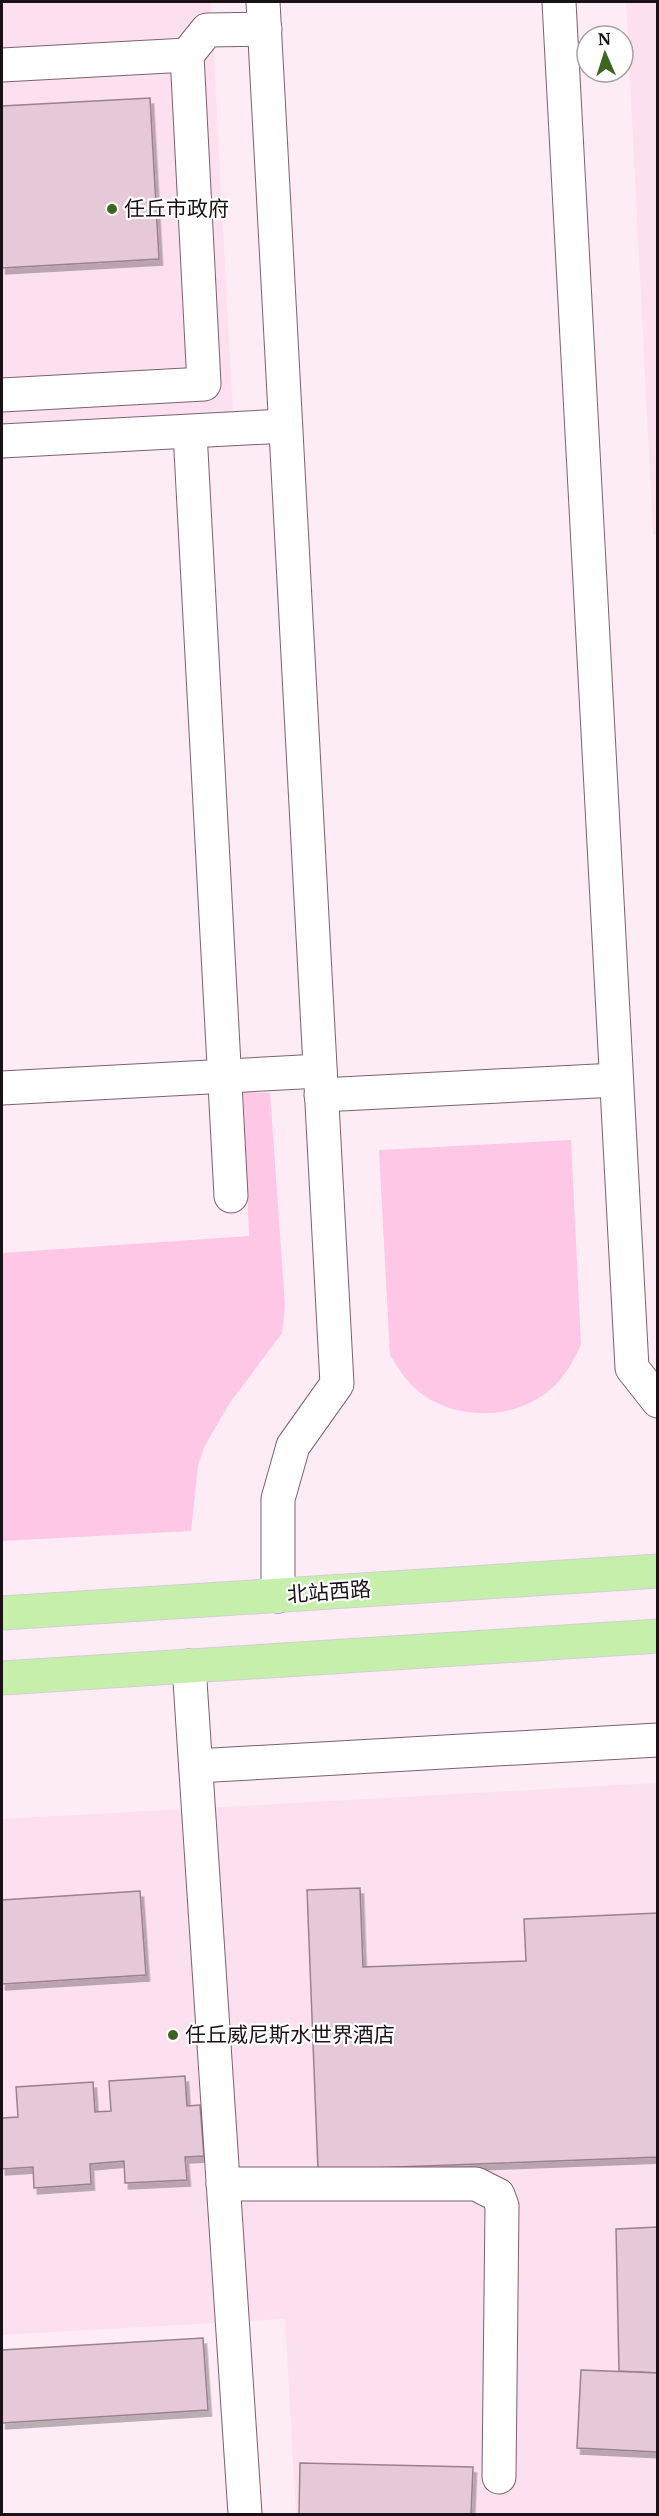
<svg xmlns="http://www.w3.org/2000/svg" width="659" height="2516" font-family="Merriweather,'Noto Sans SC',serif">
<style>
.built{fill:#fde0ef}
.green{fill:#fdc7e5}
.building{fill:#e5c9d8;stroke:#9b818f;stroke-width:1.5;filter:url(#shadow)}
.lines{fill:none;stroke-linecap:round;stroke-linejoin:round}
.minor-casing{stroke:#7a616f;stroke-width:35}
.major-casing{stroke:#d1cfd0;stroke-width:35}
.minor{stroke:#fff;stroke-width:33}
.major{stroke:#c6efac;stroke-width:33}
.poi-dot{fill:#3e6621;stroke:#fff;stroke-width:2}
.labels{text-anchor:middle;stroke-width:4.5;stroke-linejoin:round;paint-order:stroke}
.poi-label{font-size:21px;fill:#1a1116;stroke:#fff;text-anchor:start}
.street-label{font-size:21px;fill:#1a1116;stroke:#fff}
</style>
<defs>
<filter id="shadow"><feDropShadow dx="3.5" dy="6" stdDeviation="0" flood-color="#0004"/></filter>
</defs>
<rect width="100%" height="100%" fill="#fdecf5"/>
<g class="built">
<polygon points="2,2 211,2 233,416 2,428"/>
<polygon points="626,2 657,2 657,534 653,534"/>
<polygon points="657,1783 657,2514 296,2514 285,2319 2,2335 2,1819"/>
</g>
<g class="green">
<polygon points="243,1092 270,1093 285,1306 282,1333 229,1404 204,1447 198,1466 191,1531 2,1541 2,1253 249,1236"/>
<path d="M571 1140 581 1345C575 1357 569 1369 560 1380 525 1420 459 1424 418 1391 406 1381 398 1368 390 1355L379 1150Z"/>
</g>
<g class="building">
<polygon points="150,98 159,259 2,268 2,106"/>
<polygon points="360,1888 363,1967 526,1961 524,1919 658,1913 658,2157 318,2170 307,1890"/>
<polygon points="140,1891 146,1975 2,1984 2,1900"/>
<polygon points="185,2076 187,2106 200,2105 204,2156 185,2157 187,2180 125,2183 124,2161 90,2164 91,2184 34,2188 33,2167 2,2169 2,2118 18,2117 16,2087 93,2082 95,2112 111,2111 109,2081"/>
<polygon points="658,2227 658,2373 619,2371 616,2229"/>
<polygon points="203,2338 208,2410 2,2423 2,2350"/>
<polygon points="581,2370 658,2373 658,2452 577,2448"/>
<polygon points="300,2463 473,2467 471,2514 299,2514"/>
</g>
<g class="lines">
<g class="minor-casing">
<g id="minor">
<polyline points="263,2 337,1384 293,1446 278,1499 278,1596"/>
<polyline points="559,2 632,1368 658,1401"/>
<polyline points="187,55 207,30 265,29"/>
<polyline points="2,65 187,55 204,384 2,395"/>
<polyline points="190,432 231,1196"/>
<polyline points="2,441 285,426"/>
<polyline points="2,1088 320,1071"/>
<polyline points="321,1095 616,1080"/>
<polyline points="189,1666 245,2514"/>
<polyline points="196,1766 658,1740"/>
<polyline points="223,2184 476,2184 498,2195 502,2206 499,2477"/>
</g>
</g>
<g class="major-casing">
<g id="major">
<polyline points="2,1613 658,1571"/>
<polyline points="2,1678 658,1636"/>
</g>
</g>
<use href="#minor" class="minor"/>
<use href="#major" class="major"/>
</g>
<g class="poi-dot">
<circle cx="112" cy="209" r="6"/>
<circle cx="173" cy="2035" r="6"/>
</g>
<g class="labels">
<g class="poi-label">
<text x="124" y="216">任丘市政府</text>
<text x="185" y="2042">任丘威尼斯水世界酒店</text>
</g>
<g class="street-label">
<text transform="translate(329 1592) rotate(-4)" y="7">北站西路</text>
</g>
</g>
<rect width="659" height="2516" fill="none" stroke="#1a1116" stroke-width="6"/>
<g transform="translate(605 54) rotate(357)"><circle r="28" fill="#ffffff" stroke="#a3a0a2" stroke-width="1.5"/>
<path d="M0-4.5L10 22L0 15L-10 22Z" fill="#3e6621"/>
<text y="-9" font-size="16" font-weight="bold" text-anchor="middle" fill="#1a1116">N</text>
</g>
</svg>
